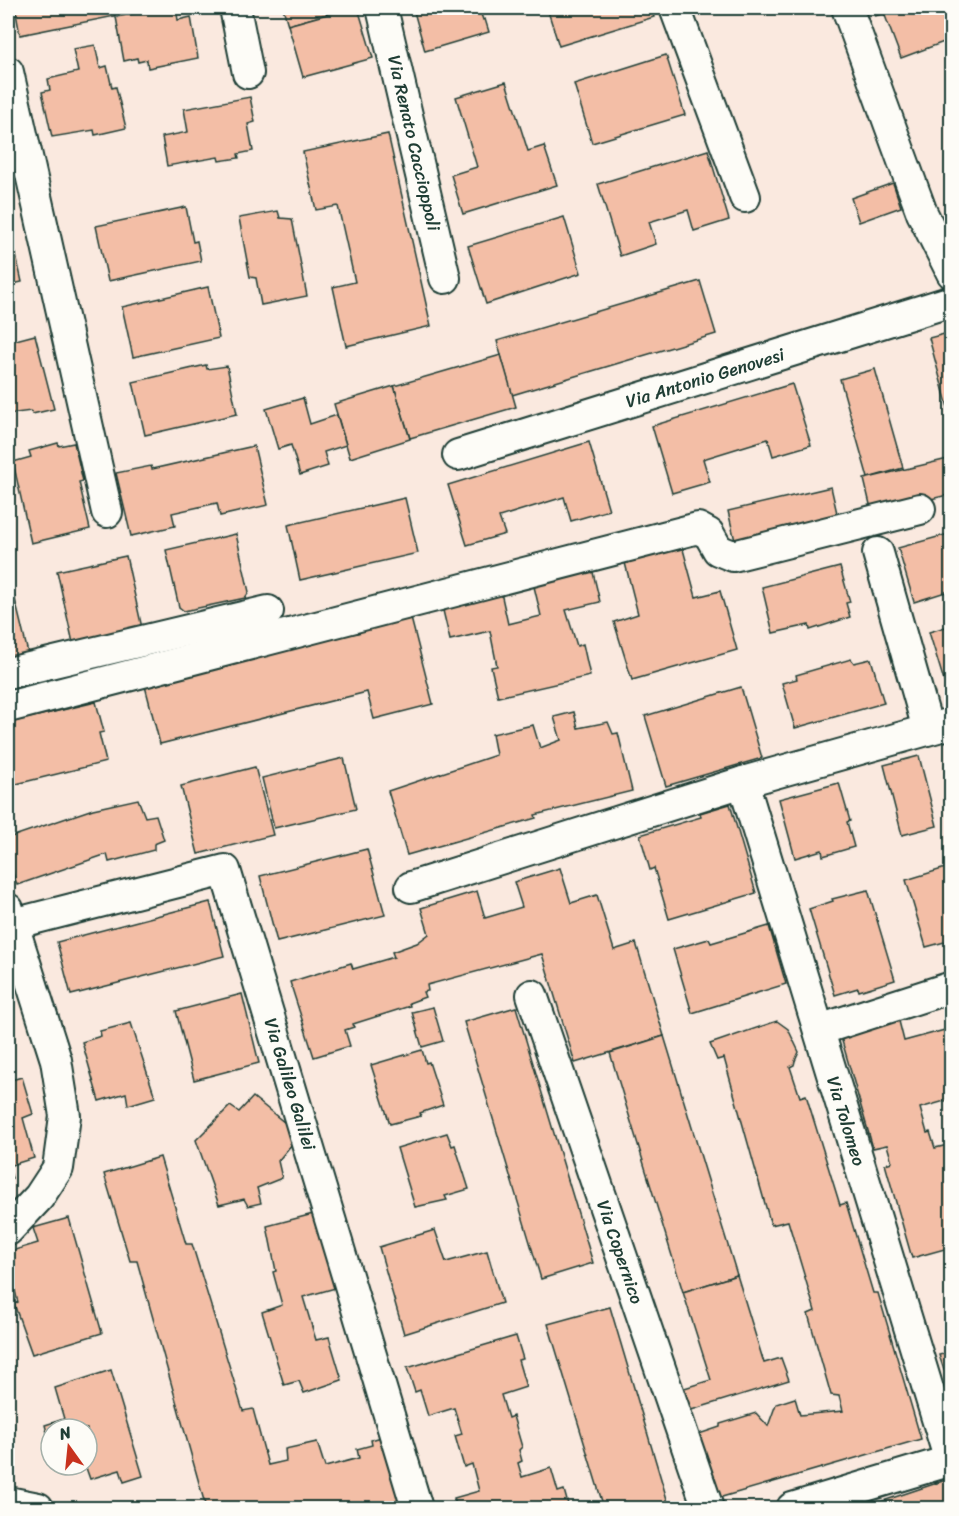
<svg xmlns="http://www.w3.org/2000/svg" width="959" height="1516" font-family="Sriracha,sans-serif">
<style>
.building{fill:#f3bea6;stroke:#1f3d34;stroke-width:1.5}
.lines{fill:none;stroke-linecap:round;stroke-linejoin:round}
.minor-casing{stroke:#1f3d34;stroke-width:34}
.minor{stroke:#fdfcf7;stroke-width:30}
.labels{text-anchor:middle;stroke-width:4.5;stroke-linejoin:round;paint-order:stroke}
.street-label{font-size:18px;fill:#1f3d34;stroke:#fdfcf7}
</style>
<rect width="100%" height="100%" fill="#fae9df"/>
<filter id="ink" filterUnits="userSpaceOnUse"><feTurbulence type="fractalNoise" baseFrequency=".0167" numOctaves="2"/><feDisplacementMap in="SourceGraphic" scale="12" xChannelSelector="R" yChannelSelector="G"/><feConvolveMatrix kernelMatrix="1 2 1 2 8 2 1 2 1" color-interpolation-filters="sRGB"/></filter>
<g filter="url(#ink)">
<g class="building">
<polygon points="15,8 113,8 115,16 20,35"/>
<polygon points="165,8 176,8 178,20 191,17 198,58 148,68 147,60 138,62 137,58 124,61 116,17"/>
<polygon points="283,8 349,8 288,25"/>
<polygon points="349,8 358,8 373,58 303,77 288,25"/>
<polygon points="413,8 479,8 483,20 485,19 489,32 425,51"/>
<polygon points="547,8 652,8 654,17 559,46"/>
<polygon points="872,8 899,8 875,16"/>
<polygon points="899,8 952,8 952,39 901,58 884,13"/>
<polygon points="95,45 100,68 107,66 112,88 116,87 126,128 95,135 94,130 52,137 42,92 50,90 48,79 78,72 73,49"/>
<polygon points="666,55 685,115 592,143 574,84"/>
<polygon points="506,82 528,151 544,146 557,185 463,214 451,175 477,167 456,97"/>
<polygon points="250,97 255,122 248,124 253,151 238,154 239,158 219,161 218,157 167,166 162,137 188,132 184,109"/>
<polygon points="388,134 431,326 346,346 333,287 355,282 338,206 316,210 303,152"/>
<polygon points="708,150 729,220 694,231 688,210 649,222 656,244 620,256 598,184"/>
<polygon points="893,183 901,207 859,222 851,198"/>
<polygon points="186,207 193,242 197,241 201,261 108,281 96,226"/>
<polygon points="278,211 280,218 292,219 307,296 261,305 256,278 250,277 239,218"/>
<polygon points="564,217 581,273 486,304 468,246"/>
<polygon points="8,219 22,282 8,285"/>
<polygon points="700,281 716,334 512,395 497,341"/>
<polygon points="208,287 219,338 133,357 122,307"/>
<polygon points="952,332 952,422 929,338"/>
<polygon points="35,335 54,409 32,414 31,411 8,414 8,342"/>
<polygon points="501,355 516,407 410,438 394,386"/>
<polygon points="206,365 207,369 227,366 237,414 145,435 133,382"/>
<polygon points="875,369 903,468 868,478 840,379"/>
<polygon points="792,384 811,445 773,456 768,439 703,459 710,482 672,493 652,426"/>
<polygon points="394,386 410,439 350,458 334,404"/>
<polygon points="303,398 310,424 337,415 346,445 324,452 328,466 300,475 291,445 278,449 266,409"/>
<polygon points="589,442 609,510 571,521 564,497 499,517 505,534 467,545 448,485"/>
<polygon points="58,443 59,446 74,443 83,481 79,482 90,529 31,543 13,462 31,457 29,451"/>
<polygon points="254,446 268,505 220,516 217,503 172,513 175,526 131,536 116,473 151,466 152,469"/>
<polygon points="952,458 952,494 872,513 864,479"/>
<polygon points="831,487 839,522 736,545 728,511"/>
<polygon points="405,498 418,553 300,580 288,525"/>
<polygon points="952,533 952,590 914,602 898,548"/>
<polygon points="236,534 249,592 245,598 184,611 179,607 166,550"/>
<polygon points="681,542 696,597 720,591 737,650 632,680 614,622 638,614 623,555"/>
<polygon points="126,556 142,628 73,643 57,571"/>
<polygon points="591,564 600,602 566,610 577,646 583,644 590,676 498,697 491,667 497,666 490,631 450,640 441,602 500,588 508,624 541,616 532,578"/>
<polygon points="840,567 850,602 846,603 850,617 810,630 809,625 773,633 762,587"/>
<polygon points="12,587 28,653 8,659 8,588"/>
<polygon points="411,618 433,704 374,719 367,692 160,744 145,686"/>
<polygon points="952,625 952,692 948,694 929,632"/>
<polygon points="851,659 854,663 871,659 884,703 795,728 782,683 797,679 796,675"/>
<polygon points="741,687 762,758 666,786 645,716"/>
<polygon points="96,702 104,732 99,733 106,762 8,786 8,723"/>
<polygon points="574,712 578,728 608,722 613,734 618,733 632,791 535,815 536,818 407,855 388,791 496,755 492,734 533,725 540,748 561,740 554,717"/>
<polygon points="919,756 937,826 902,835 884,765"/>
<polygon points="344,758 356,809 274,828 262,778"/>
<polygon points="255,767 273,835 198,854 181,786"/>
<polygon points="839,783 850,821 847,822 854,847 823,856 822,850 795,858 779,799"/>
<polygon points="138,799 145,817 156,815 164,840 154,844 154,850 109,862 107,854 17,885 8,858 8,838 93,809"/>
<polygon points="730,804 756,893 669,919 654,868 650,870 640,835 701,817 700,813"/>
<polygon points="367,849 385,915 277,942 260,876"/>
<polygon points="952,866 952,940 926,947 906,880"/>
<polygon points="560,868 571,903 597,895 614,950 636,943 664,1036 575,1063 542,954 427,985 428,991 423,992 425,997 409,1003 410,1006 353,1024 354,1027 345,1030 350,1046 314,1057 290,982 351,963 353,969 394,957 392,952 417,943 429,934 421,908 477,891 485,918 522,907 514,882"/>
<polygon points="868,890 895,980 859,991 858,988 835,995 809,909 833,901 832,899"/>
<polygon points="210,902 224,956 71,995 57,942"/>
<polygon points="769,926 786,984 692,1013 673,949 709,939 711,943"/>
<polygon points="242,994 259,1063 194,1080 176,1011"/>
<polygon points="433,1007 443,1041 422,1047 412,1012"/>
<polygon points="516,1007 593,1263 541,1279 464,1022"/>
<polygon points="898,1017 904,1041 952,1028 952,1099 920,1108 927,1133 930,1132 935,1148 952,1144 952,1247 912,1258 885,1164 892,1162 887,1145 873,1148 840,1034"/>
<polygon points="777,1021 788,1029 799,1052 795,1061 794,1065 790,1067 800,1097 806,1095 840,1205 846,1203 873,1293 878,1293 921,1439 715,1499 693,1436 720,1427 720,1424 756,1413 768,1426 776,1404 795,1398 800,1415 843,1411 839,1396 831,1395 808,1314 815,1311 788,1221 771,1225 724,1058 717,1060 710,1044"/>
<polygon points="131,1023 155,1097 128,1105 126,1093 99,1101 82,1042 101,1036 100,1031"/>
<polygon points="664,1036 737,1275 683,1292 610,1053"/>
<polygon points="422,1050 426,1063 429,1062 443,1105 420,1113 421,1116 390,1124 371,1065"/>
<polygon points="22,1077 33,1114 23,1118 34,1158 8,1166 12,1178 8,1180 8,1081"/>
<polygon points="253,1097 285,1123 292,1144 278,1161 282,1178 257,1188 261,1203 248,1206 244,1199 219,1205 196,1140 230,1106 239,1112"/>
<polygon points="447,1133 452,1146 455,1145 469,1189 445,1196 447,1200 415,1207 397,1148"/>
<polygon points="160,1157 186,1244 192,1244 243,1411 253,1409 268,1465 286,1461 285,1449 317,1442 325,1467 359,1458 357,1449 372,1445 371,1440 388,1435 408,1508 206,1508 137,1261 130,1261 104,1174"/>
<polygon points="317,1213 339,1287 303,1297 316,1340 329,1337 342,1380 304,1393 299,1381 284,1385 262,1312 282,1305 273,1272 276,1271 267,1226"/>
<polygon points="69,1218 102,1333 32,1354 14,1304 18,1302 8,1266 8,1252 38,1243 33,1228"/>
<polygon points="435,1230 446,1262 487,1251 502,1303 404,1334 379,1247"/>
<polygon points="737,1275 764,1363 781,1358 789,1380 688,1411 681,1389 711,1380 683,1292"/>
<polygon points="610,1307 669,1506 661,1508 604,1508 548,1324"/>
<polygon points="516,1336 523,1359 518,1360 526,1387 501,1395 508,1418 513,1416 522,1447 519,1450 522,1461 518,1463 522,1477 551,1468 558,1492 564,1490 569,1508 457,1508 454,1498 479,1491 472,1464 464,1467 455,1436 462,1434 454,1408 428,1416 420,1390 415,1392 407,1368"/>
<polygon points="952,1352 952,1385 947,1369 944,1370 939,1355"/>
<polygon points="111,1370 143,1476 124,1482 120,1470 90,1479 85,1465 87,1465 87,1429 51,1429 51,1447 45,1425 64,1419 55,1388"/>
<polygon points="8,1410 14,1429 8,1431"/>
<polygon points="56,1465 75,1465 73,1468 59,1472"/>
<polygon points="952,1478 952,1508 872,1508 871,1505"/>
</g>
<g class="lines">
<g class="minor-casing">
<g id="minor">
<polyline points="235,8 248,73"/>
<polyline points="382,8 445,278"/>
<polyline points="675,8 745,197"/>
<polyline points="847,8 922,213 952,273"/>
<polyline points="8,72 107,512"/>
<polyline points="458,455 952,301"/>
<polyline points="878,553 928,729"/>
<polyline points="8,673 268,611"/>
<polyline points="8,707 698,528 709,534 718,550 733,556 920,509"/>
<polyline points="743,782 950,1461"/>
<polyline points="411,887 743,782 952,723"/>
<polyline points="8,909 56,1060 65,1116 58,1168 39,1197 8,1230"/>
<polyline points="13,924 225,870 417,1508"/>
<polyline points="532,995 708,1508"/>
<polyline points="819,1030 952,987"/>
<polyline points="8,1502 38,1508"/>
<polyline points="792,1508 952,1460"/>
</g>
</g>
<use href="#minor" class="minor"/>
</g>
</g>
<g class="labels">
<g class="street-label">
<text transform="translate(414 143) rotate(77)" y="6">Via Renato Caccioppoli</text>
<text transform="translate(705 378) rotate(-17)" y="6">Via Antonio Genovesi</text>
<text transform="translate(290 1084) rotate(73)" y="6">Via Galileo Galilei</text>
<text transform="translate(846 1121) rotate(73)" y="6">Via Tolomeo</text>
<text transform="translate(620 1252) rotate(71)" y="6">Via Copernico</text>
</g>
</g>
<rect width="959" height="1516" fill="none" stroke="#fdfcf7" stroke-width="30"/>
<rect x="15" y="15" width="929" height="1486" fill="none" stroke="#1f3d34" stroke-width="2" filter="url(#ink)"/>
<g transform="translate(69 1447) rotate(345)"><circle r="28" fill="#fdfcf7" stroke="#a4b0a9" stroke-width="1.5"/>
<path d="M0-4.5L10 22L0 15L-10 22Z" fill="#c8321e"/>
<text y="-9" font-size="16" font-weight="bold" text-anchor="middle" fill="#1f3d34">N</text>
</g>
</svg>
